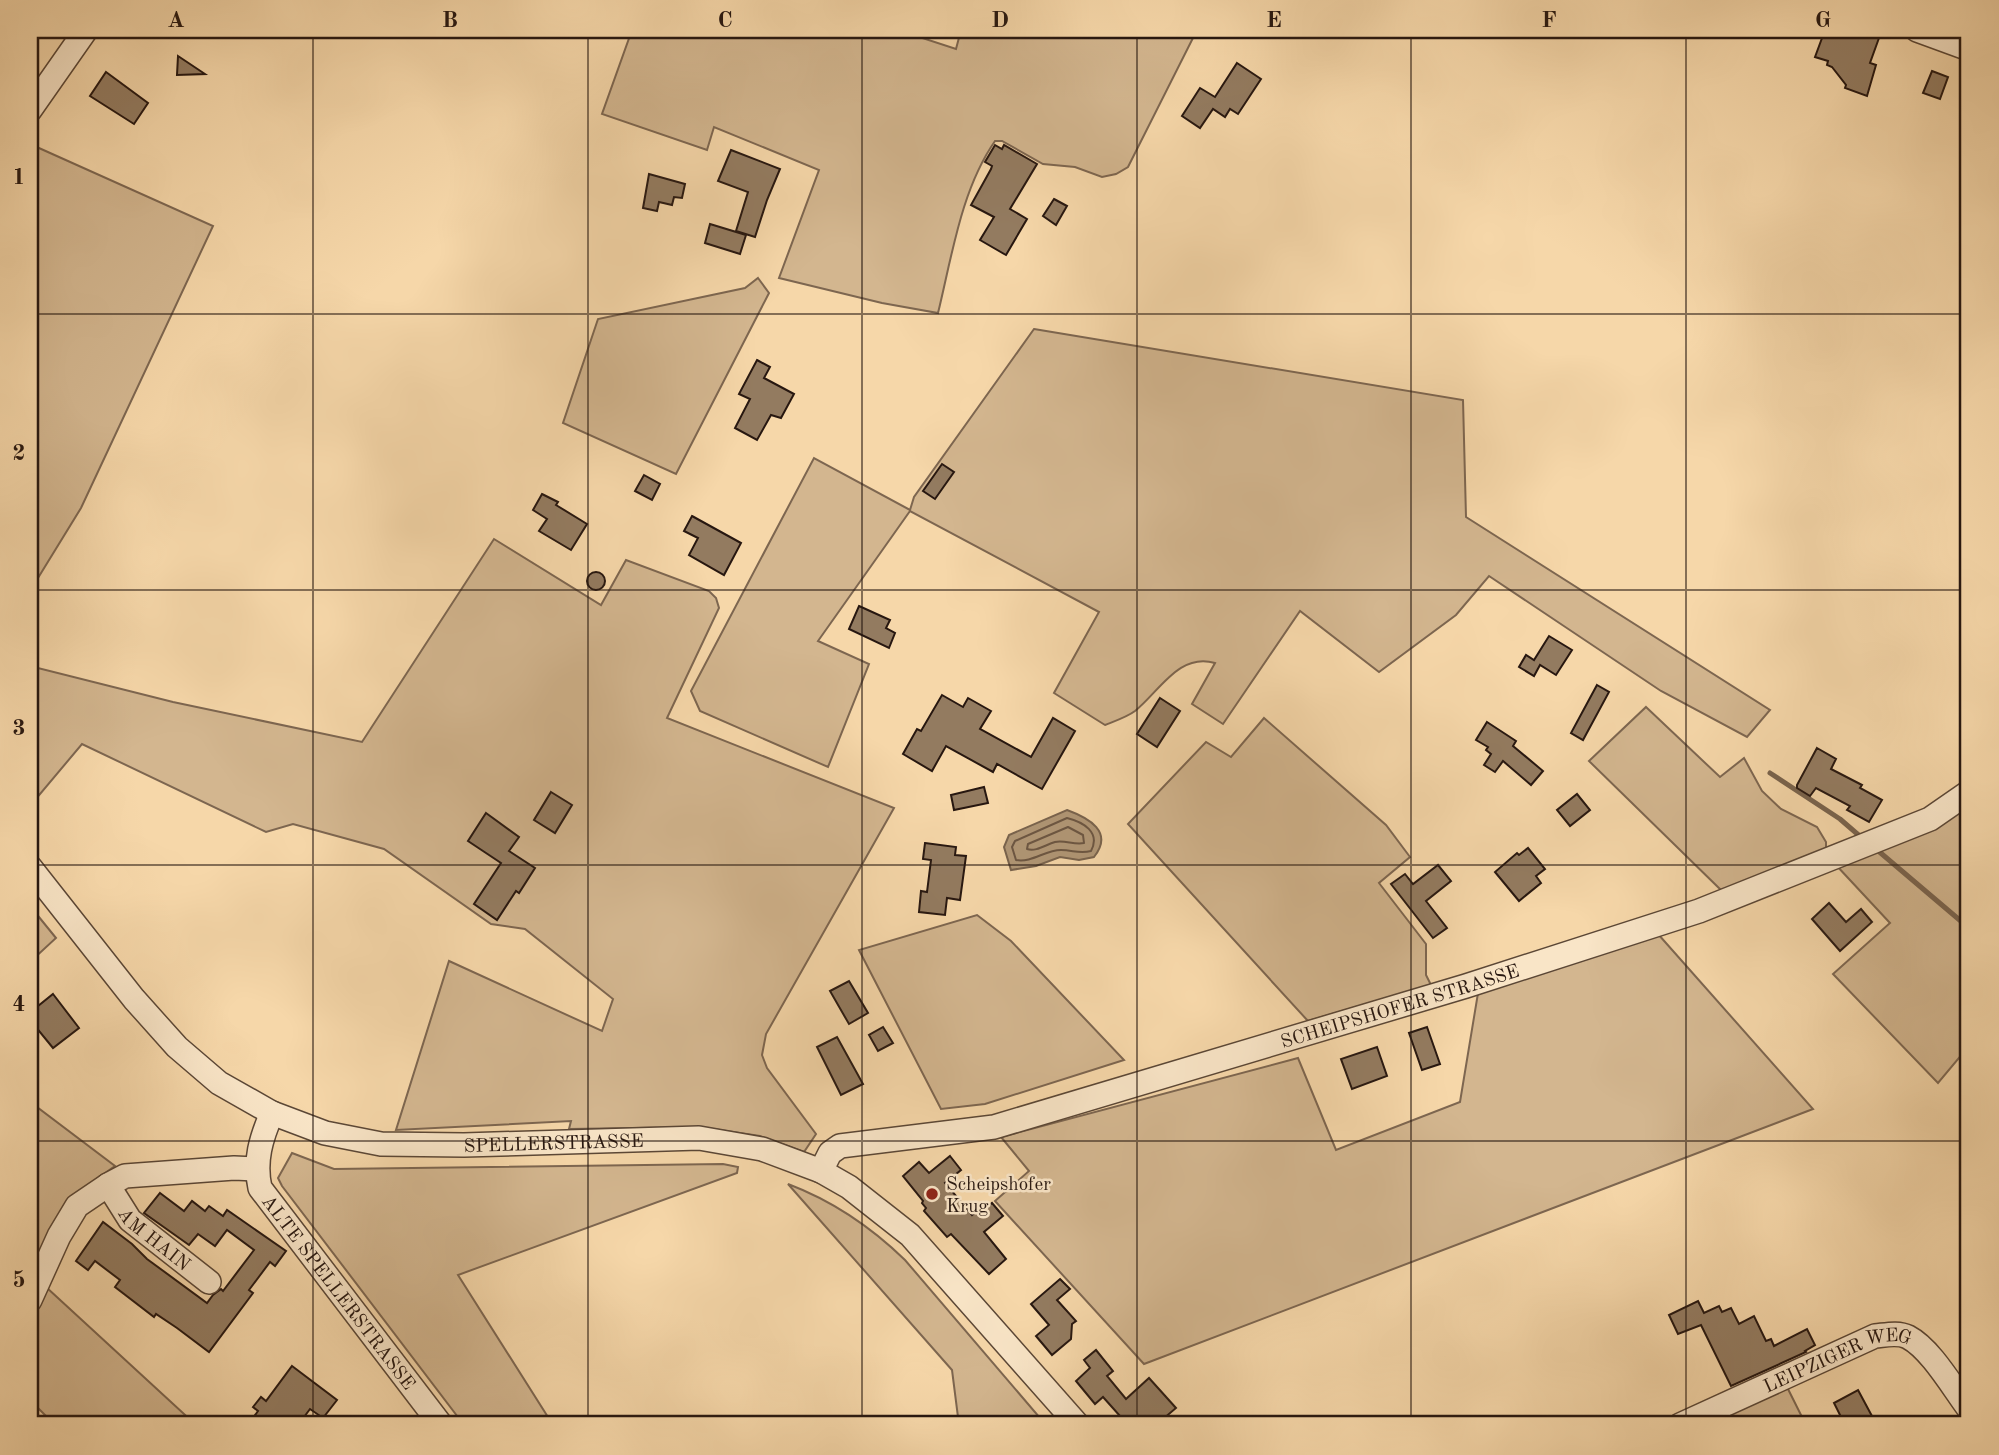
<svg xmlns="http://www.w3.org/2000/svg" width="1999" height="1455" font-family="'Old Standard TT',serif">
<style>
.green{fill:#d3b68f;stroke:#7d6650;stroke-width:2}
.water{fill:#b09675;stroke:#79634d;stroke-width:2}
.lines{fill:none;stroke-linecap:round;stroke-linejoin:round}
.shore{stroke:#6c5642;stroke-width:2}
.stream{stroke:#79634d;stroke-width:5}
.building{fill:#937b60;stroke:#271710;stroke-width:2}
.minor-casing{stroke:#5b4736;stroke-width:26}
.minor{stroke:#f9e5c7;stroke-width:23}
.grid{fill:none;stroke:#271710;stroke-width:2;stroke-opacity:0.55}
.poi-dot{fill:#8f2418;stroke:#f9e5c7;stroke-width:2.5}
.labels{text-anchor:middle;stroke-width:5;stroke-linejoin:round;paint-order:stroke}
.street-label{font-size:19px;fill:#271710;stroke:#f9e5c7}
.poi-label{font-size:19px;fill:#271710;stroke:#f9e5c7;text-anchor:start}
.neatline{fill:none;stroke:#271710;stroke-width:2.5}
.grid-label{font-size:23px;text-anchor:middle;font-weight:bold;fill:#271710}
</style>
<rect width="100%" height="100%" fill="#f6d7a9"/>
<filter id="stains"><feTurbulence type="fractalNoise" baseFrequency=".00286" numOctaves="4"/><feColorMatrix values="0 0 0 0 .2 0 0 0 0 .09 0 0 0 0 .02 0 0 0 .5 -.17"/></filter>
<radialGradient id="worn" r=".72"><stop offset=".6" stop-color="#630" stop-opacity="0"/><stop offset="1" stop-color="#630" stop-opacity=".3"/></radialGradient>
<g class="green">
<path d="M632 30H898L956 49 961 30H1197L1128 167 1116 174 1102 177 1075 167 1043 164 1002 141H995C961 190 952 256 938 313L882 303 779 278 819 170 714 127 707 150 602 114Z"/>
<polygon points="30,144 213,226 81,508 30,591"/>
<polygon points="758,278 769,293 676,474 563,423 598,319 745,288"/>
<path d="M1034 329 1463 400 1466 517 1770 710 1747 737 1661 691 1489 576 1456 615 1379 672 1300 611 1223 724 1192 704 1215 663C1179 652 1159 692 1135 711 1127 717 1115 721 1105 725L1054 693 1099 612 910 511 818 641 869 664 828 767 700 711 691 691 814 458 910 510 914 497Z"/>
<polygon points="494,539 601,605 626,560 709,591 716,598 719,608 667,718 894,808 766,1034 762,1055 767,1068 816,1134 804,1152 760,1136 700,1127 569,1129 571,1121 396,1130 449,961 602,1031 613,999 525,929 491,924 384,849 293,824 266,832 82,744 30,806 30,666 173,702 362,742"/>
<polygon points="1646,707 1720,777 1744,758 1762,791 1781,809 1817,827 1826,842 1826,850 1722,891 1589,761"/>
<polygon points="1264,718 1386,825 1410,857 1379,883 1426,944 1426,975 1431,985 1308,1021 1128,824 1206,742 1231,757"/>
<polygon points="1964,807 1969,812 1969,1046 1938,1083 1833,974 1890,923 1836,865"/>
<polygon points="30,906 56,938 30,962"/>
<polygon points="977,915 1011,941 1124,1060 985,1104 941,1109 859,950"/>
<polygon points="1658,934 1813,1109 1144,1364 995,1201 1029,1171 1001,1137 1298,1058 1336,1150 1460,1102 1479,987"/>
<polygon points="30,1096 37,1107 115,1166 74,1195 30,1283"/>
<polygon points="292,1153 334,1169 723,1164 738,1167 737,1173 458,1275 553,1425 464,1425 282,1186 278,1178"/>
<path d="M788 1184C833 1201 870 1226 905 1260L1046 1425H959L952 1370Z"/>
<polygon points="46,1287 196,1425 55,1425 30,1400 30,1322"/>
<polygon points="1786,1385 1806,1425 1696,1425"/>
</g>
<path class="water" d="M1067 810C1089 818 1114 832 1094 857L1079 860 1060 857 1036 866 1011 870 1004 847 1009 835Z"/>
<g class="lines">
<g class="shore">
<path d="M1067 818C1083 822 1101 832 1091 851 1079 854 1073 850 1061 850 1045 850 1032 863 1016 860L1012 847 1015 841Z"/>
<path d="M1068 827 1083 835 1084 843C1074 845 1065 840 1055 842 1045 845 1036 852 1027 849L1028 844Z"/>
</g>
<g class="stream">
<polyline points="1770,773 1840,819 1862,838"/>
<polyline points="1876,849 1969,928"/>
</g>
</g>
<g class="building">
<polygon points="1825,30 1854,30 1879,38 1870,63 1876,65 1867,96 1845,88 1846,85 1832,67 1827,65 1828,61 1815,57"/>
<polygon points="178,56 205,74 177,75"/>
<polygon points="1237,63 1261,79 1238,114 1230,109 1225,117 1213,109 1200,128 1182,116 1200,88 1215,97"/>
<polygon points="1932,71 1948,77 1940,99 1923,93"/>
<polygon points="106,72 148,103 134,124 90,96"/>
<polygon points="995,145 1002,149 1004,145 1037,164 1010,209 1027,219 1006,255 980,240 994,217 971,205 991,169 992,166 985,162"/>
<polygon points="731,150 780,169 767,200 755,237 736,231 748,192 718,181"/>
<polygon points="649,174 685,184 682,198 674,197 672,205 659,202 657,211 643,208"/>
<polygon points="1054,199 1067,206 1056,225 1043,216"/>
<polygon points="710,224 746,235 740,254 705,243"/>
<polygon points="757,360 770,367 764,378 794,394 781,418 771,415 757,440 735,428 750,399 739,394"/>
<polygon points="942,464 954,472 935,499 923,491"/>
<polygon points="644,475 660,484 652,500 635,491"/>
<polygon points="542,494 558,502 556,505 587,524 571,550 539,531 547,519 533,510"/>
<polygon points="692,516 741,543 724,575 689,555 698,538 684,531"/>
<circle cx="596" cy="581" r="9"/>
<polygon points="859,606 890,620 886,628 895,633 889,648 849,629"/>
<polygon points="1549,636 1572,650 1556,675 1540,665 1534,676 1519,667 1526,655 1534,660"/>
<polygon points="1597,685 1609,692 1583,740 1571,733"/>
<polygon points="942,695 963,707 968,698 991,711 980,729 1031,757 1053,718 1075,731 1042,789 997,764 993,772 946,746 932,771 903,754 917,729 921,731"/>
<polygon points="1160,698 1180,711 1157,747 1137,734"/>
<polygon points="1487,722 1516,741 1513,746 1543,771 1531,785 1503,761 1495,772 1484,765 1491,754 1486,750 1488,747 1476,740"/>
<polygon points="1817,748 1836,759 1831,769 1862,785 1860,788 1882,800 1869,822 1847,810 1850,806 1816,788 1810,796 1797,788 1797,785"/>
<polygon points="984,787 988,803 954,810 951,795"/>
<polygon points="551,792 572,805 555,833 534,820"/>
<polygon points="1577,794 1590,810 1570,826 1557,810"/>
<polygon points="486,813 519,837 509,851 535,868 519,893 516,891 497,920 474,904 501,863 468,841"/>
<polygon points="925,843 956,847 955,855 966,856 960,900 947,898 945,915 919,912 921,891 927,892 931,860 923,859"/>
<polygon points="1528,848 1545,869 1536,876 1541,883 1519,901 1495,872 1517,853 1519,855"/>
<polygon points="1438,865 1451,881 1426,901 1447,928 1433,938 1391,884 1405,874 1413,884"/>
<polygon points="1829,903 1846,922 1861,909 1872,922 1840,951 1812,919"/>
<polygon points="849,981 868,1013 849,1024 830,991"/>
<polygon points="53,994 79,1028 53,1048 30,1020 30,995 38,1006"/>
<polygon points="883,1027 893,1043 878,1051 869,1035"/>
<polygon points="1427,1027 1440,1064 1422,1070 1409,1033"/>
<polygon points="837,1037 863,1084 841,1095 817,1047"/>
<polygon points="1377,1047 1387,1076 1352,1089 1341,1059"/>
<polygon points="950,1156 961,1170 945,1183 972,1215 978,1210 980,1213 992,1203 1003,1216 984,1232 1006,1259 989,1274 951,1234 947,1237 924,1211 926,1208 922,1203 923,1201 903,1176 919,1162 929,1173"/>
<polygon points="160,1193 184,1211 192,1201 205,1211 209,1206 223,1216 227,1210 286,1251 275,1266 270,1262 249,1290 253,1293 209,1352 177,1328 156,1314 154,1317 115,1287 120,1280 95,1261 88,1270 76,1261 103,1222 132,1244 147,1259 207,1303 213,1295 221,1289 223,1291 254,1250 227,1230 215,1246 198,1234 189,1245 144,1213"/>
<polygon points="1060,1279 1070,1289 1057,1300 1076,1321 1072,1324 1071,1339 1052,1355 1036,1336 1049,1325 1031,1304"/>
<polygon points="1698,1301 1704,1313 1719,1306 1722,1312 1731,1308 1739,1324 1754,1316 1766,1341 1771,1339 1774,1346 1807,1329 1815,1345 1805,1351 1806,1352 1731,1386 1701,1325 1678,1334 1669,1315"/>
<polygon points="1096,1350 1113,1371 1107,1376 1126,1399 1149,1378 1176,1408 1156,1425 1128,1425 1103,1397 1095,1404 1076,1381 1090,1368 1084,1360"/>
<polygon points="292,1366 337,1400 323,1418 310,1409 298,1425 248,1425 258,1411 253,1407 261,1397 266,1401"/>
<polygon points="1858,1390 1873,1418 1870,1420 1872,1425 1845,1425 1834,1403"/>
</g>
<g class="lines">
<g class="minor-casing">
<g id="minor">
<polyline points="1917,30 1969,49"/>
<polyline points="30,110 86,30"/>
<path id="s1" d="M30 867 134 999 177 1047 219 1083 272 1113 325 1133 381 1144 464 1145 699 1138 762 1149 821 1171 849 1187 910 1235 1078 1425"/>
<path id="s2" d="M272 1113C261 1138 254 1161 260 1188L441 1425"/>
<path id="s3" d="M821 1171 830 1153 840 1146 994 1127 1466 986 1699 911 1930 819 1969 792"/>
<path id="s4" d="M108 1185 130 1220 209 1282"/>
<polyline points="30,1300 59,1236 77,1206 108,1185 125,1176 234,1168 256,1169"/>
<path id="s5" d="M1680 1425 1875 1336C1886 1335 1898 1332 1908 1337 1931 1349 1953 1388 1969 1409"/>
</g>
</g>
<use href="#minor" class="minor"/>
</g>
<path class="grid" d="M313 30V1425M588 30V1425M862 30V1425M1137 30V1425M1411 30V1425M1686 30V1425M30 314H1969M30 590H1969M30 865H1969M30 1141H1969"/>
<circle class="poi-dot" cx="932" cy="1194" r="7"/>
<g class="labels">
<g class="street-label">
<text dy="7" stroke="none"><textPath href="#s3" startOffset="611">SCHEIPSHOFER STRASSE</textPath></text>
<text dy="7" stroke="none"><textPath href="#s1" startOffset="635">SPELLERSTRASSE</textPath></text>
<text dy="7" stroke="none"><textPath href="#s4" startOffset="72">AM HAIN</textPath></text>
<text dy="7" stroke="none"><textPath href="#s2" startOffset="208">ALTE SPELLERSTRASSE</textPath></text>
<text dy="7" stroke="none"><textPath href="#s5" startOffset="172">LEIPZIGER WEG</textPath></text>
</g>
<g class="poi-label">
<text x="946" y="1190">Scheipshofer<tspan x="946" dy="22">Krug</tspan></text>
</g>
</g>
<rect width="1999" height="1455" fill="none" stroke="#f6d7a9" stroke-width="77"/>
<rect x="38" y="38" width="1922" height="1378" class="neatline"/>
<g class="grid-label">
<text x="176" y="27">A</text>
<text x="450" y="27">B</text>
<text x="725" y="27">C</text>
<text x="1000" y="27">D</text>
<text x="1274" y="27">E</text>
<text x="1549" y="27">F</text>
<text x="1823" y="27">G</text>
<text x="19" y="184">1</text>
<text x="19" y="460">2</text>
<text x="19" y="735">3</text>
<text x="19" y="1011">4</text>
<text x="19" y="1287">5</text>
</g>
<rect width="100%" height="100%" filter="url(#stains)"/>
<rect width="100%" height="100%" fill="url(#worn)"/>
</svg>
